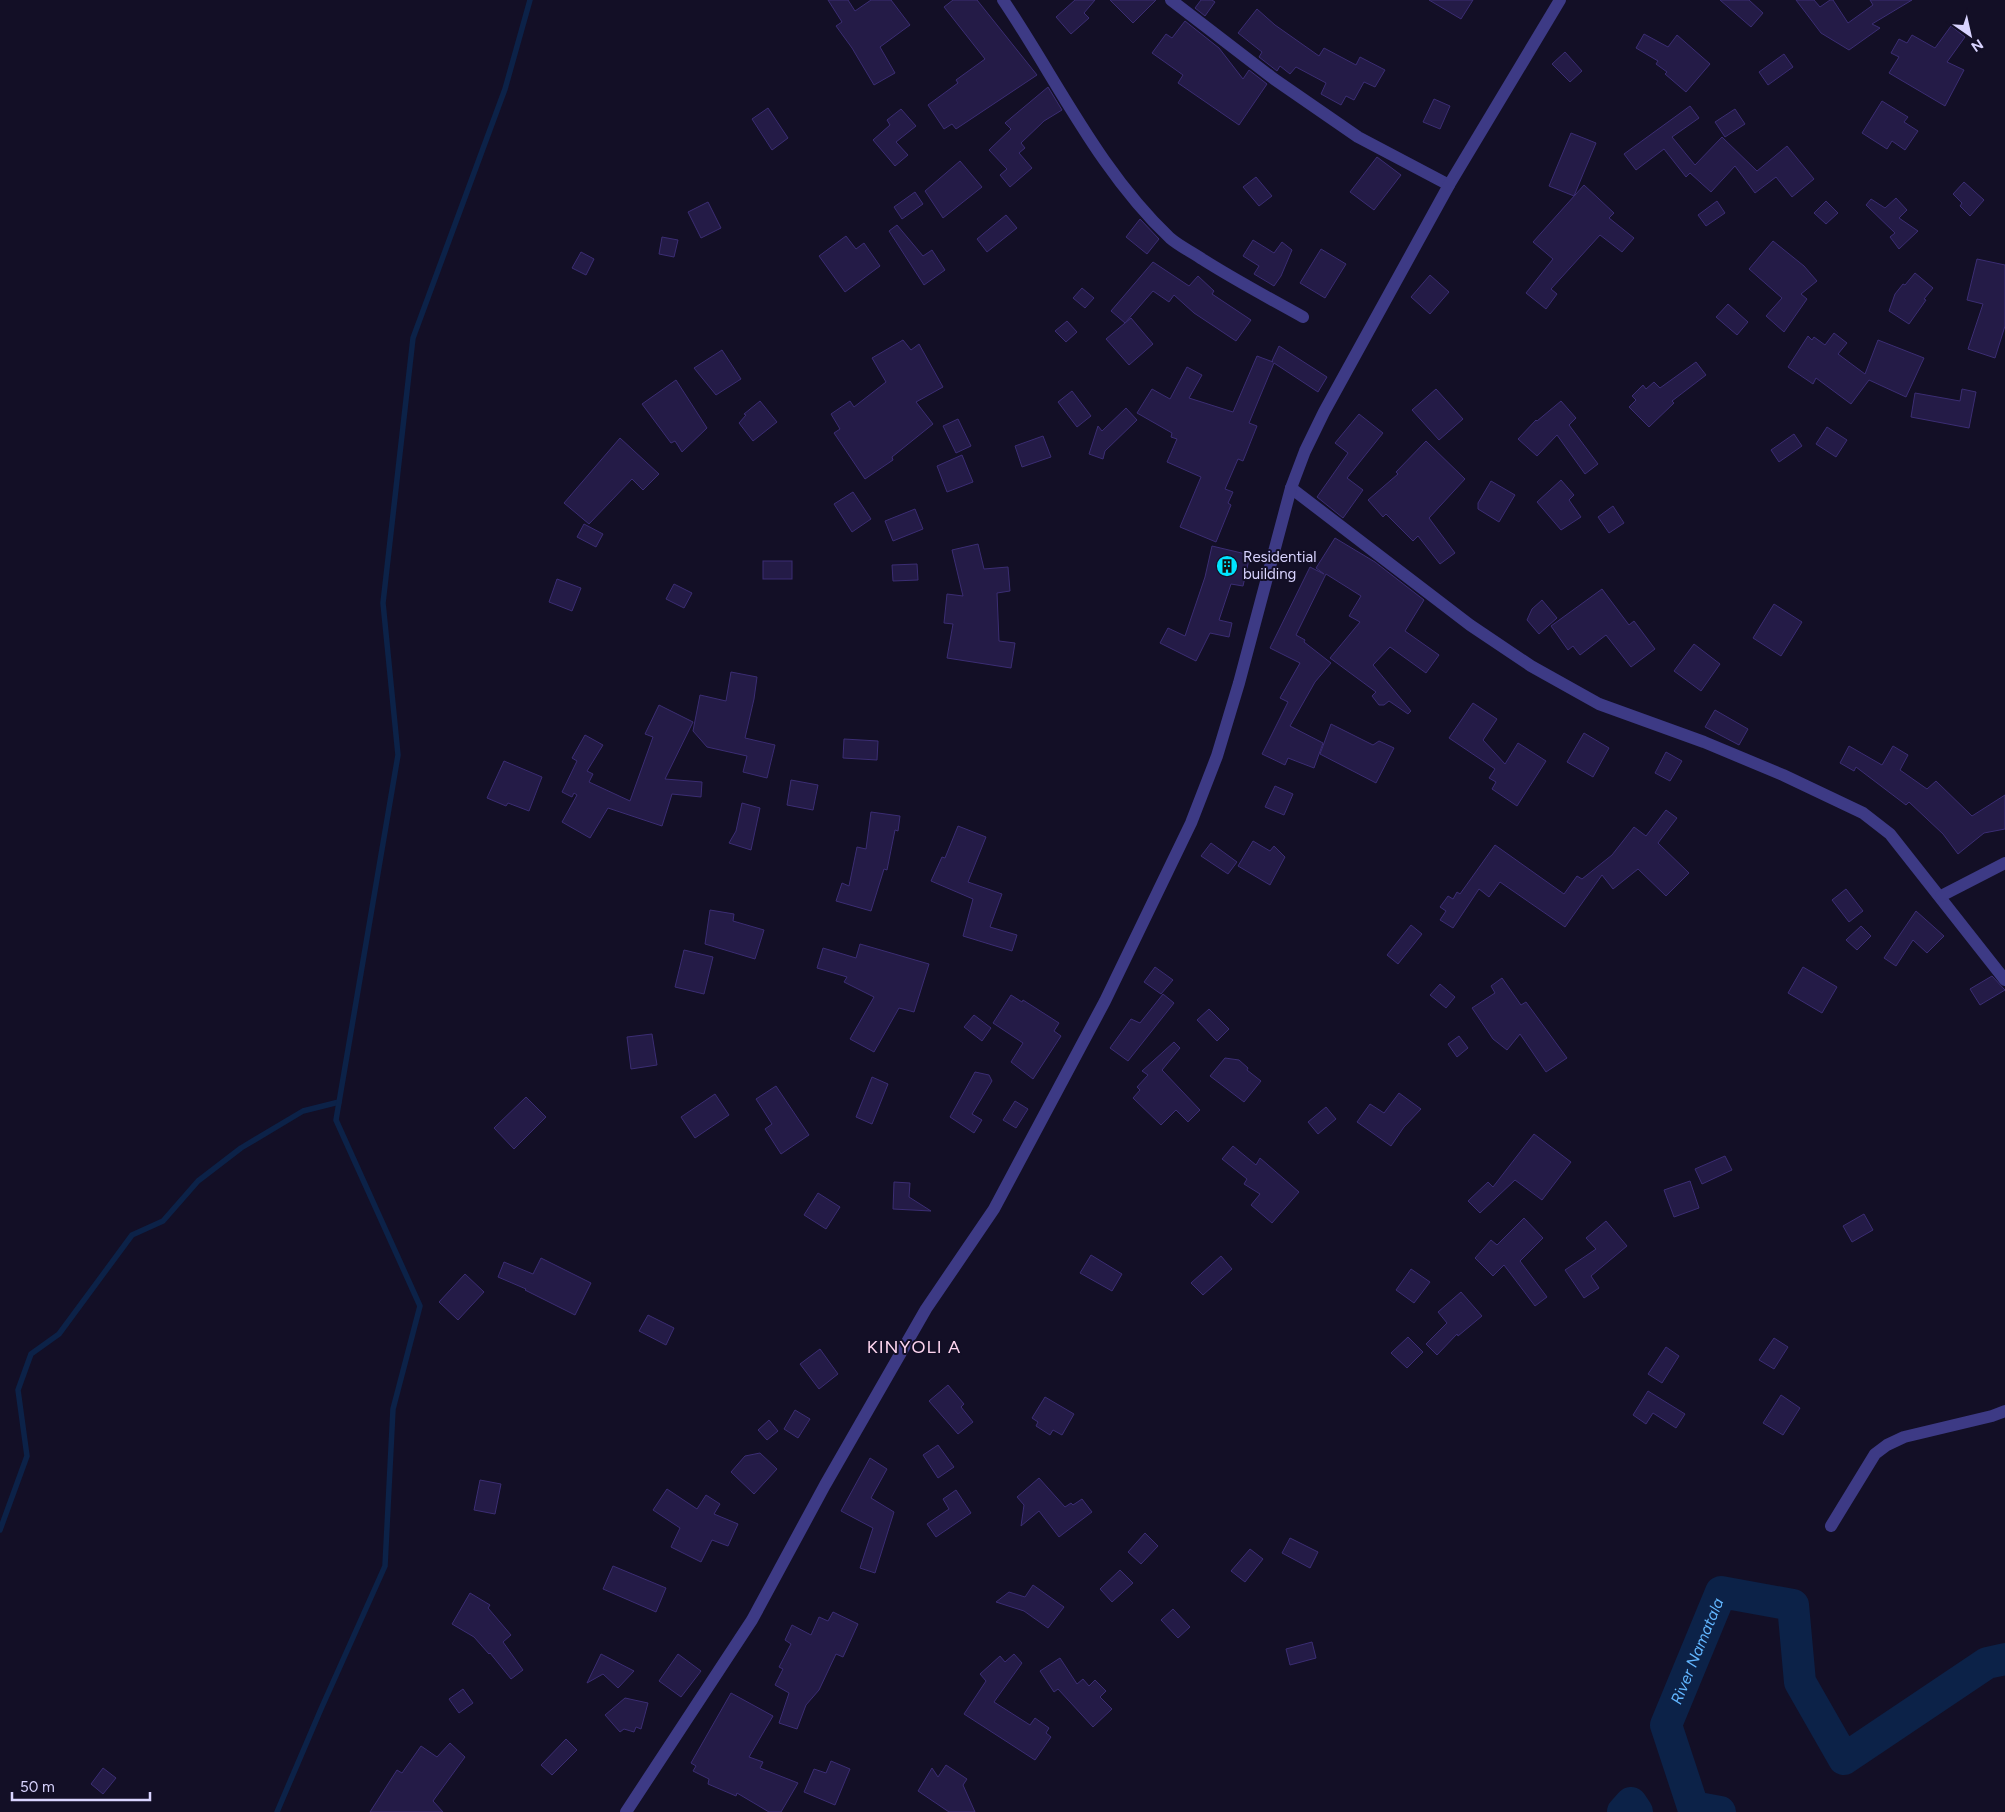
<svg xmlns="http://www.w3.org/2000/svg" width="2005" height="1812" font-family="Figtree,sans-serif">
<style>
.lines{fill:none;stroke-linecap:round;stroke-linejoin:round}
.stream{stroke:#0c2248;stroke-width:5.5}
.river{stroke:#0c2248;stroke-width:32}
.building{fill:#241b47;stroke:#3b2d73}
.minor{stroke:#3d3a85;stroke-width:12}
.labels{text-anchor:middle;stroke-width:4;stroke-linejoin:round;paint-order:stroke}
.poi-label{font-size:15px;fill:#d9d4ff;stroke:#130f26;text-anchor:start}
.water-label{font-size:16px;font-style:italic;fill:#62b6ff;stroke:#130f26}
.quarter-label{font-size:18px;letter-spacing:1px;fill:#ffd6f0;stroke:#130f26}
</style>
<rect width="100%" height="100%" fill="#130f26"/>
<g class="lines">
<g class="stream">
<polyline points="0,1530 27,1456 18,1390 31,1354 59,1334 132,1235 163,1221 198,1181 241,1148 303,1111 339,1102"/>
<polyline points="277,1812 321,1709 385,1566 393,1409 420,1306 336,1120 398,755 383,603 413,338 505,89 530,0"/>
</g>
<g class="river">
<polyline points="1623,1812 1631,1803 1637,1812"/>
<path id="s1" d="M1720 1812 1693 1807 1666 1725 1721 1592 1793 1605 1800 1682 1844 1759 1987 1663 2005 1659"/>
</g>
</g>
<g class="building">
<polygon points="828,0 848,0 855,11 871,0 891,0 910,25 880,47 895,73 874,85 852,48 836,26 842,22"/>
<polygon points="953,0 977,0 1037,75 956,129 952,124 944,129 928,105 958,83 956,80 985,59 944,7"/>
<polygon points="1075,0 1095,0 1084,13 1089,18 1071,34 1056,17"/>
<polygon points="1110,0 1156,0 1133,23"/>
<polygon points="1201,0 1212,0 1215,2 1205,16 1195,8"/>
<polygon points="1429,0 1473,0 1461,19"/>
<polygon points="1720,0 1749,0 1763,13 1751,27"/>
<polygon points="1796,0 1814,0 1820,7 1830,0 1833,0 1848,23 1873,5 1870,0 1912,0 1872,24 1880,28 1849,50 1821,33"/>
<polygon points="1257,9 1275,25 1319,56 1324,48 1356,65 1360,57 1385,70 1375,87 1364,82 1354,100 1346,96 1341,105 1321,94 1326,83 1296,67 1290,74 1280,66 1277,71 1259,57 1262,52 1238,33"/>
<polygon points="1185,21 1219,48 1243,79 1249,70 1267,84 1239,125 1178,83 1183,75 1152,53 1166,34 1172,38"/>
<polygon points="1951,26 1965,37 1947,62 1964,70 1945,106 1889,73 1899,57 1891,53 1899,39 1907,43 1912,35 1935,48"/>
<polygon points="1644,34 1668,47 1677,35 1710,64 1686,92 1665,74 1667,72 1656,64 1658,61 1636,48"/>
<polygon points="1565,52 1582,71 1570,82 1552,64"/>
<polygon points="1784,54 1793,67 1768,85 1759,72"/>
<polygon points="1048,87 1062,110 1044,121 1021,143 1025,148 1019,153 1032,168 1010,187 1000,175 1007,169 989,150 1011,129 1005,123"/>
<polygon points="1434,99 1450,106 1440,129 1423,122"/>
<polygon points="1882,101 1908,117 1904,122 1918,131 1905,150 1892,141 1887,149 1862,133"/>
<polygon points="1690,106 1699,118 1672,137 1695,165 1722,137 1757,171 1787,146 1814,179 1792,197 1776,177 1755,193 1735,166 1711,192 1690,173 1686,177 1664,149 1636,170 1624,154"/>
<polygon points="768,108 788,138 772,150 752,119"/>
<polygon points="901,109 916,126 896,142 908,155 895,166 873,140 890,125 887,120"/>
<polygon points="1735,109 1745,124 1725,137 1715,122"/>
<polygon points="1571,133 1596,143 1574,196 1549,186"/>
<polygon points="1377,157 1401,175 1374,210 1350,192"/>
<polygon points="960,161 982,187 943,218 925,191"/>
<polygon points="1256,177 1272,196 1259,206 1243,187"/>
<polygon points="1964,182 1984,200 1970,216 1960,206 1962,203 1953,194"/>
<polygon points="1584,185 1614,213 1609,218 1634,238 1622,252 1600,235 1551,289 1557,294 1546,309 1526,293 1553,259 1533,242"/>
<polygon points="915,192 923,204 902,219 894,207"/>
<polygon points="1896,198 1907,210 1899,218 1918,231 1899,249 1890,237 1895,233 1866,205 1871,199 1885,208"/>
<polygon points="1717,201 1725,213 1706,226 1698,215"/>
<polygon points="1826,201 1838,213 1826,224 1814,213"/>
<polygon points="708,202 721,228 701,238 688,212"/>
<polygon points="1006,215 1017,228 987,252 977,239"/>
<polygon points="1140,219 1159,239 1147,254 1126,237"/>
<polygon points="897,225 923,256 932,250 945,270 924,285 889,231"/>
<polygon points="846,236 856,249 864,243 880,266 845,292 819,256"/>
<polygon points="662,237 678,240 674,257 659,254"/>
<polygon points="1253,240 1274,253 1282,242 1292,250 1281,276 1274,286 1254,274 1259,266 1243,256"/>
<polygon points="1773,241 1804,266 1817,281 1801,294 1807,299 1784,332 1766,316 1782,298 1749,269"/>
<polygon points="1321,249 1346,264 1325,298 1300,283"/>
<polygon points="581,252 594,259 586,275 572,268"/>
<polygon points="1977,259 2005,265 2005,326 1995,358 1968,349 1983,304 1967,300"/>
<polygon points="1153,262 1189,286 1198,276 1214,291 1212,294 1251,320 1236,341 1194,313 1174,295 1169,302 1153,291 1125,323 1111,311"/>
<polygon points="1915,273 1933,288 1924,299 1926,300 1909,324 1889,311 1895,294 1903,284 1905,285"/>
<polygon points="1430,275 1449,292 1430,314 1411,297"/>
<polygon points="1082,288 1094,298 1085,308 1073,298"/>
<polygon points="1728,304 1748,322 1737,335 1716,317"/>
<polygon points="1131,318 1153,344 1129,365 1106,339"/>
<polygon points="1067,321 1077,332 1066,342 1055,331"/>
<polygon points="1834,333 1847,343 1838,354 1865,374 1878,340 1924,358 1906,397 1869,380 1851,404 1816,378 1813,384 1788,367 1808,336 1812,340 1814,337 1825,345"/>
<polygon points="903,340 911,350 919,344 943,387 916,402 933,424 892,457 893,460 865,479 834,433 840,429 831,414 850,401 854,407 886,382 872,358"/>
<polygon points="1279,346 1327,377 1318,392 1274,363 1249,423 1257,426 1243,461 1238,459 1225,489 1233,492 1228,503 1231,505 1216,542 1180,527 1201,477 1167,462 1177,439 1171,437 1172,433 1137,413 1152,389 1170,399 1187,367 1202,375 1189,398 1233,412 1257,356 1273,362 1272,361"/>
<polygon points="722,350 741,379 716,395 694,368"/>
<polygon points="1696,362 1706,375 1672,401 1674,403 1649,427 1629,407 1636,400 1632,396 1643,385 1646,389 1654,382 1660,388"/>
<polygon points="676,380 707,428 682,452 675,441 671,443 642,404"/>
<polygon points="1436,389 1463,419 1439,440 1412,410"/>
<polygon points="1962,389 1976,392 1969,428 1911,417 1915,393 1960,401"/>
<polygon points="1072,391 1091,416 1077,427 1058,402"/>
<polygon points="760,401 777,422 753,441 739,423 746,415 744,414"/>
<polygon points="1561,401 1576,418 1569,425 1598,464 1585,474 1557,435 1537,456 1518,439 1536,420 1537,421"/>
<polygon points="1126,408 1137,420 1105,451 1103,459 1089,454 1098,426 1102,431"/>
<polygon points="1359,414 1383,433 1347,478 1363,490 1343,518 1317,497 1348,453 1335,443"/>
<polygon points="958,419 971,446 956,453 943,426"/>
<polygon points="1827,427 1847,440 1836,457 1816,444"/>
<polygon points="1794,434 1802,446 1779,462 1771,450"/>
<polygon points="1043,436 1051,457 1022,467 1015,446"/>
<polygon points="620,438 659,474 643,490 632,479 589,524 564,503"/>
<polygon points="1426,441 1465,479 1429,518 1455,553 1440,564 1418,536 1413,541 1386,514 1383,517 1368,500 1398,474 1396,472"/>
<polygon points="962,455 973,482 947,492 937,466"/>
<polygon points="1561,480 1574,495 1569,500 1581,517 1561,530 1537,502"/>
<polygon points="1491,481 1515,495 1499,522 1478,509 1478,503"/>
<polygon points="853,492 871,519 852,532 834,504"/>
<polygon points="1613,506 1624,523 1609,533 1598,517"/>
<polygon points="915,509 923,529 893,541 885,521"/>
<polygon points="584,524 603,534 596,547 577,537"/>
<polygon points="1335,538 1375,562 1424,600 1405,631 1439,655 1426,673 1390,647 1373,665 1411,711 1408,714 1389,701 1384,705 1379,705 1372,696 1376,692 1330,658 1360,622 1349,616 1361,596 1326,574 1296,635 1305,640 1304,642 1331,663 1315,682 1290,726 1323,743 1314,768 1288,758 1285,765 1262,754 1288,702 1280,698 1300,663 1270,648 1310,567 1324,574 1316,568"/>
<polygon points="978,544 984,569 1008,567 1010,591 997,593 999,641 1015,643 1011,668 947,658 953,624 944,623 947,594 963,596 952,550"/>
<polygon points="1212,546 1250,555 1243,586 1231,584 1219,620 1232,623 1229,637 1210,633 1196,661 1160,643 1168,628 1185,636 1205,577"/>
<rect x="763" y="561" width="29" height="18"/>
<polygon points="917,564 918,580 893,581 892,565"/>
<polygon points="557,579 581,588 572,611 549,602"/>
<polygon points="674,584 692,593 684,608 666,599"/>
<polygon points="1602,589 1629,625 1634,621 1655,649 1631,667 1606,635 1580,655 1573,646 1568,650 1551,626"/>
<polygon points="1542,600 1557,618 1539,634 1527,620 1532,609"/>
<polygon points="1774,604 1802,622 1781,656 1753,638"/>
<polygon points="1694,644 1720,664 1701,691 1674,671"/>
<polygon points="731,672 757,677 754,699 745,738 775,745 767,778 743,772 747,756 707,747 693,731 700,695 726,701"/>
<polygon points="1473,703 1497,719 1483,740 1505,764 1518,743 1546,761 1517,806 1492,789 1496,782 1489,778 1495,769 1449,738"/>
<polygon points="659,705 693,722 665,779 702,782 701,797 672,794 662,826 608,808 590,838 562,822 577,795 574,793 572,797 562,792 577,761 572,758 585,735 603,745 587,771 593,774 589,782 630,801 653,737 645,734"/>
<polygon points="1715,710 1748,729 1739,745 1705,727"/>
<polygon points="1331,724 1373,745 1379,741 1394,748 1376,783 1320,754"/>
<polygon points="1584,733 1609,748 1593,777 1567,762"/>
<polygon points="844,739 878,741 877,760 843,758"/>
<polygon points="1849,746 1882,765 1893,746 1908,755 1900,770 1927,789 1936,781 1972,816 2005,795 2005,829 1984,833 1958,854 1943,834 1909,802 1906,805 1856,767 1854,771 1840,763"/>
<polygon points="1666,752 1682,761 1670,781 1655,773"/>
<polygon points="504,761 542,777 529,811 508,803 506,806 487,798"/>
<polygon points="791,780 818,785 813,810 787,805"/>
<polygon points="1275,786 1293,794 1284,815 1265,807"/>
<polygon points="742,803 760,808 751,850 729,843 736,831"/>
<polygon points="1666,810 1677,818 1658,843 1689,873 1666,896 1638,869 1613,889 1602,875 1565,927 1500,882 1489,897 1479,889 1453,928 1440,920 1446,911 1440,907 1448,896 1453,899 1457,892 1460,894 1495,845 1564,894 1577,876 1582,879 1612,855 1634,827 1646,836"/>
<polygon points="871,812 900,816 898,831 895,830 887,870 884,869 871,911 836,901 842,883 849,886 857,847 866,849"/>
<polygon points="958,826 986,837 968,882 1002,894 990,927 1017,935 1012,951 963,936 973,899 931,881 942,857 945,858"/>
<polygon points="1253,841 1270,851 1274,846 1285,857 1270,885 1238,866"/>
<polygon points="1211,843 1237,862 1228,874 1201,856"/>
<polygon points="1846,889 1863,911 1849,922 1832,900"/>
<polygon points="710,910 734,914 733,921 764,930 755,959 705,944"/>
<polygon points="1916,911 1944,936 1927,953 1913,940 1896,966 1884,958"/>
<polygon points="1411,925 1422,934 1398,964 1387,955"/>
<polygon points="1861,926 1871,936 1857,950 1846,940"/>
<polygon points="860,944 929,964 914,1012 899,1008 874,1052 850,1039 874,997 844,982 847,977 817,968 823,948 856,958"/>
<polygon points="684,950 713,957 704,994 675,987"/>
<polygon points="1155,967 1173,980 1161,994 1144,982"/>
<polygon points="1803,967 1837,987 1822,1013 1788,993"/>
<polygon points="1992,976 2005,990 1980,1005 1970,989"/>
<polygon points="1502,978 1521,1005 1526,1002 1567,1058 1546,1072 1520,1034 1507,1050 1493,1039 1472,1008 1495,993 1491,986"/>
<polygon points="1440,984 1455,997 1446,1008 1430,995"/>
<polygon points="1163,994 1174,1003 1128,1061 1110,1048 1131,1019 1140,1023"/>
<polygon points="1011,995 1022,1002 1023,1000 1059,1023 1054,1031 1061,1036 1033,1079 1011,1062 1023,1043 993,1023"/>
<polygon points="1209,1009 1229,1029 1217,1041 1197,1020"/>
<polygon points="974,1015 991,1028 982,1041 964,1027"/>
<polygon points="652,1034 657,1065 631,1069 627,1037"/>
<polygon points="1459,1036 1468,1048 1457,1057 1448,1044"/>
<polygon points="1174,1042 1180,1048 1162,1070 1200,1110 1188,1122 1176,1110 1161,1125 1133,1098 1140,1090 1137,1087 1148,1075 1142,1071"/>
<polygon points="1225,1058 1239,1060 1248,1068 1247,1070 1261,1081 1244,1102 1210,1076"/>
<polygon points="975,1072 989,1075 992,1081 972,1114 982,1120 974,1133 950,1117"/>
<polygon points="872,1077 888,1084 872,1124 856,1117"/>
<polygon points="776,1086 809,1135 781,1154 765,1129 772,1124 756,1099"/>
<polygon points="1399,1093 1421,1109 1404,1127 1391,1146 1357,1122 1370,1104 1384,1113"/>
<polygon points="715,1094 729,1115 695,1138 681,1117"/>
<polygon points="526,1097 546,1117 514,1149 494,1128"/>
<polygon points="1015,1101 1028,1109 1016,1128 1003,1120"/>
<polygon points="1326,1107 1336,1119 1318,1134 1308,1122"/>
<polygon points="1534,1134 1571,1162 1542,1200 1515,1180 1480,1213 1468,1201 1488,1182 1493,1187"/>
<polygon points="1233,1146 1256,1165 1260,1158 1299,1192 1272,1223 1251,1205 1260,1194 1244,1184 1247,1179 1222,1159"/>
<polygon points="1725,1156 1732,1170 1702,1184 1695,1169"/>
<polygon points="1690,1181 1699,1208 1674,1217 1664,1190"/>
<polygon points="894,1182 910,1183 909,1197 931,1211 893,1209"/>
<polygon points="818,1193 840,1207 826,1229 804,1215"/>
<polygon points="1864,1214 1873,1230 1852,1242 1843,1226"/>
<polygon points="1524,1218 1543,1238 1520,1261 1547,1297 1535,1306 1504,1265 1493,1276 1475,1258 1491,1240 1497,1245"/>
<polygon points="1606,1221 1627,1246 1591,1276 1599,1288 1584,1298 1565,1270 1596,1249 1586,1238"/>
<polygon points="1091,1255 1122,1274 1112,1291 1080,1273"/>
<polygon points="1221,1256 1232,1269 1203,1295 1191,1283"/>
<polygon points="541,1258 591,1283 575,1315 525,1290 526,1289 498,1277 504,1262 533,1274"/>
<polygon points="1411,1269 1430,1282 1414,1303 1396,1290"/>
<polygon points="465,1274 484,1292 458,1320 439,1302"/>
<polygon points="1461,1292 1482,1316 1458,1336 1457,1334 1437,1355 1426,1344 1447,1323 1438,1312"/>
<polygon points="648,1315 674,1328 666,1345 639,1331"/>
<polygon points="1408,1337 1423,1352 1407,1368 1391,1353"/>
<polygon points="1774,1338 1788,1347 1774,1369 1759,1360"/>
<polygon points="1666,1347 1679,1356 1662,1383 1648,1374"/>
<polygon points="820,1349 838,1374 819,1389 800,1364"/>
<polygon points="948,1385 964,1404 961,1407 973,1422 958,1434 929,1401"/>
<polygon points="1648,1391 1685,1414 1676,1428 1653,1413 1646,1424 1633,1415"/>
<polygon points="1781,1395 1800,1408 1783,1435 1763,1423"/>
<polygon points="1045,1397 1074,1414 1062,1435 1053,1430 1050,1435 1036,1426 1038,1422 1032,1418"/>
<polygon points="795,1410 810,1419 798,1438 784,1429"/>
<polygon points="769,1420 778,1431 767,1440 758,1430"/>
<polygon points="938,1445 954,1467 938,1478 923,1455"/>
<polygon points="760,1453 777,1469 754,1494 731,1472 745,1456"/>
<polygon points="870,1458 887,1469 871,1498 894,1512 875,1573 860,1568 873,1528 841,1511"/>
<polygon points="1039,1478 1065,1507 1071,1503 1073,1505 1082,1499 1092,1512 1059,1537 1039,1511 1021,1526 1024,1505 1017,1497"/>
<polygon points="480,1480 501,1484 495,1514 474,1510"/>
<polygon points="667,1489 697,1509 706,1495 720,1504 714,1514 738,1524 728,1546 712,1540 701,1562 671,1547 680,1528 653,1510"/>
<polygon points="956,1490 971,1513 936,1537 927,1524 949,1509 943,1499"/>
<polygon points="1145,1533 1158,1546 1141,1564 1128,1552"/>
<polygon points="1290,1538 1318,1552 1310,1568 1282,1553"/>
<polygon points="1250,1549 1263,1559 1245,1582 1231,1571"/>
<polygon points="613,1566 666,1588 656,1612 603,1589"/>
<polygon points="1120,1570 1133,1583 1112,1602 1100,1589"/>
<polygon points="1033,1585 1064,1607 1048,1628 1024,1611 996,1602 1009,1592 1025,1597"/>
<polygon points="470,1593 490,1605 488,1608 511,1635 503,1642 523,1670 511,1679 490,1653 489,1654 474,1637 452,1624"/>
<polygon points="1173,1609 1190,1627 1178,1638 1161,1620"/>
<polygon points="833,1612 858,1624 843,1657 836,1654 819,1690 806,1705 797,1729 779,1723 789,1693 775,1685 783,1669 779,1667 791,1644 785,1640 792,1625 811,1635 819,1617 828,1621"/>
<polygon points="1312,1642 1316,1658 1290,1665 1286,1649"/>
<polygon points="601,1654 634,1671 618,1688 603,1674 587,1683"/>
<polygon points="678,1654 701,1671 681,1697 659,1681"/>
<polygon points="1014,1654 1022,1663 994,1702 1030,1725 1035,1718 1049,1728 1046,1733 1051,1737 1035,1760 964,1714 986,1681 980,1674 1000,1656 1005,1662"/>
<polygon points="1060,1658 1077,1684 1083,1679 1089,1686 1095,1680 1106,1691 1100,1697 1112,1709 1093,1727 1058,1689 1054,1692 1040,1671"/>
<polygon points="463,1689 473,1703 459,1713 449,1699"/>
<polygon points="731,1693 773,1716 749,1757 763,1762 760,1768 798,1783 781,1812 769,1812 737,1793 736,1796 708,1784 709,1779 693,1771 696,1766 691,1763"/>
<polygon points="625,1698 648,1703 641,1729 636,1727 634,1732 624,1729 620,1732 605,1715"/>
<polygon points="566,1739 577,1750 552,1775 541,1765"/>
<polygon points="450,1743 465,1757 433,1801 443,1812 370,1812 397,1770 402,1773 421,1746 437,1757"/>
<polygon points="831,1761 850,1769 835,1805 804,1792 814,1769 826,1773"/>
<polygon points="946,1765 967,1779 963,1785 975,1812 949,1812 918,1791 932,1768 938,1777"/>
<polygon points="103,1768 116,1778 103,1794 91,1784"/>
</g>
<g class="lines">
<g class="minor">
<path d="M1003 0C1057 80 1099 171 1170 238 1179 246 1192 252 1202 259 1235 280 1269 298 1303 317"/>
<polyline points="1171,0 1274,79 1358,137 1449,185"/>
<polyline points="1291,488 1470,625 1531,666 1599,704 1704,742 1783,775 1863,813 1890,834 2005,980"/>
<polyline points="1941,896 2005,863"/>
<polyline points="1831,1526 1875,1454 1887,1445 1904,1437 1992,1416 2005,1411"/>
<polyline points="626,1812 752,1620 825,1485 926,1309 994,1209 1105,1001 1191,823 1217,756 1239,683 1291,488 1305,451 1324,412 1449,185 1560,0"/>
</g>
</g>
<defs>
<g id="building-disc" transform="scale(1.125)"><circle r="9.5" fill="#00e5ff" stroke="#130f26"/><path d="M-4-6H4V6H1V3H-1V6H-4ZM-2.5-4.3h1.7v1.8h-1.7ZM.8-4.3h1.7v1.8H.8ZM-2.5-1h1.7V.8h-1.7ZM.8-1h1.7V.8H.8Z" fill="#111"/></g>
</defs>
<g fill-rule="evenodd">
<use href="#building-disc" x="1227" y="566"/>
</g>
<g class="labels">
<g class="poi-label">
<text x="1243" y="562">Residential<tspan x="1243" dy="17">building</tspan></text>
</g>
<g class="water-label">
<text dy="6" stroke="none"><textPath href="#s1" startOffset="194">River Namatala</textPath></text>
</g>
<g class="quarter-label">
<text x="914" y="1353">KINYOLI A</text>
</g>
</g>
<g transform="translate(1970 35) rotate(146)" stroke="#130f26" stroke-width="4" paint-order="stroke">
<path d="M0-4L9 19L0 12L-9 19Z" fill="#d9d4ff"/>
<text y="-8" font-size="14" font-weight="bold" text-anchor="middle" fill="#d9d4ff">N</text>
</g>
<path d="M12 1792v8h138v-8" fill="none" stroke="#d9d4ff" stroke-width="2.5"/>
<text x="20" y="1792" font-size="15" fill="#d9d4ff" stroke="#130f26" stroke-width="4" paint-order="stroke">50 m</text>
</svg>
